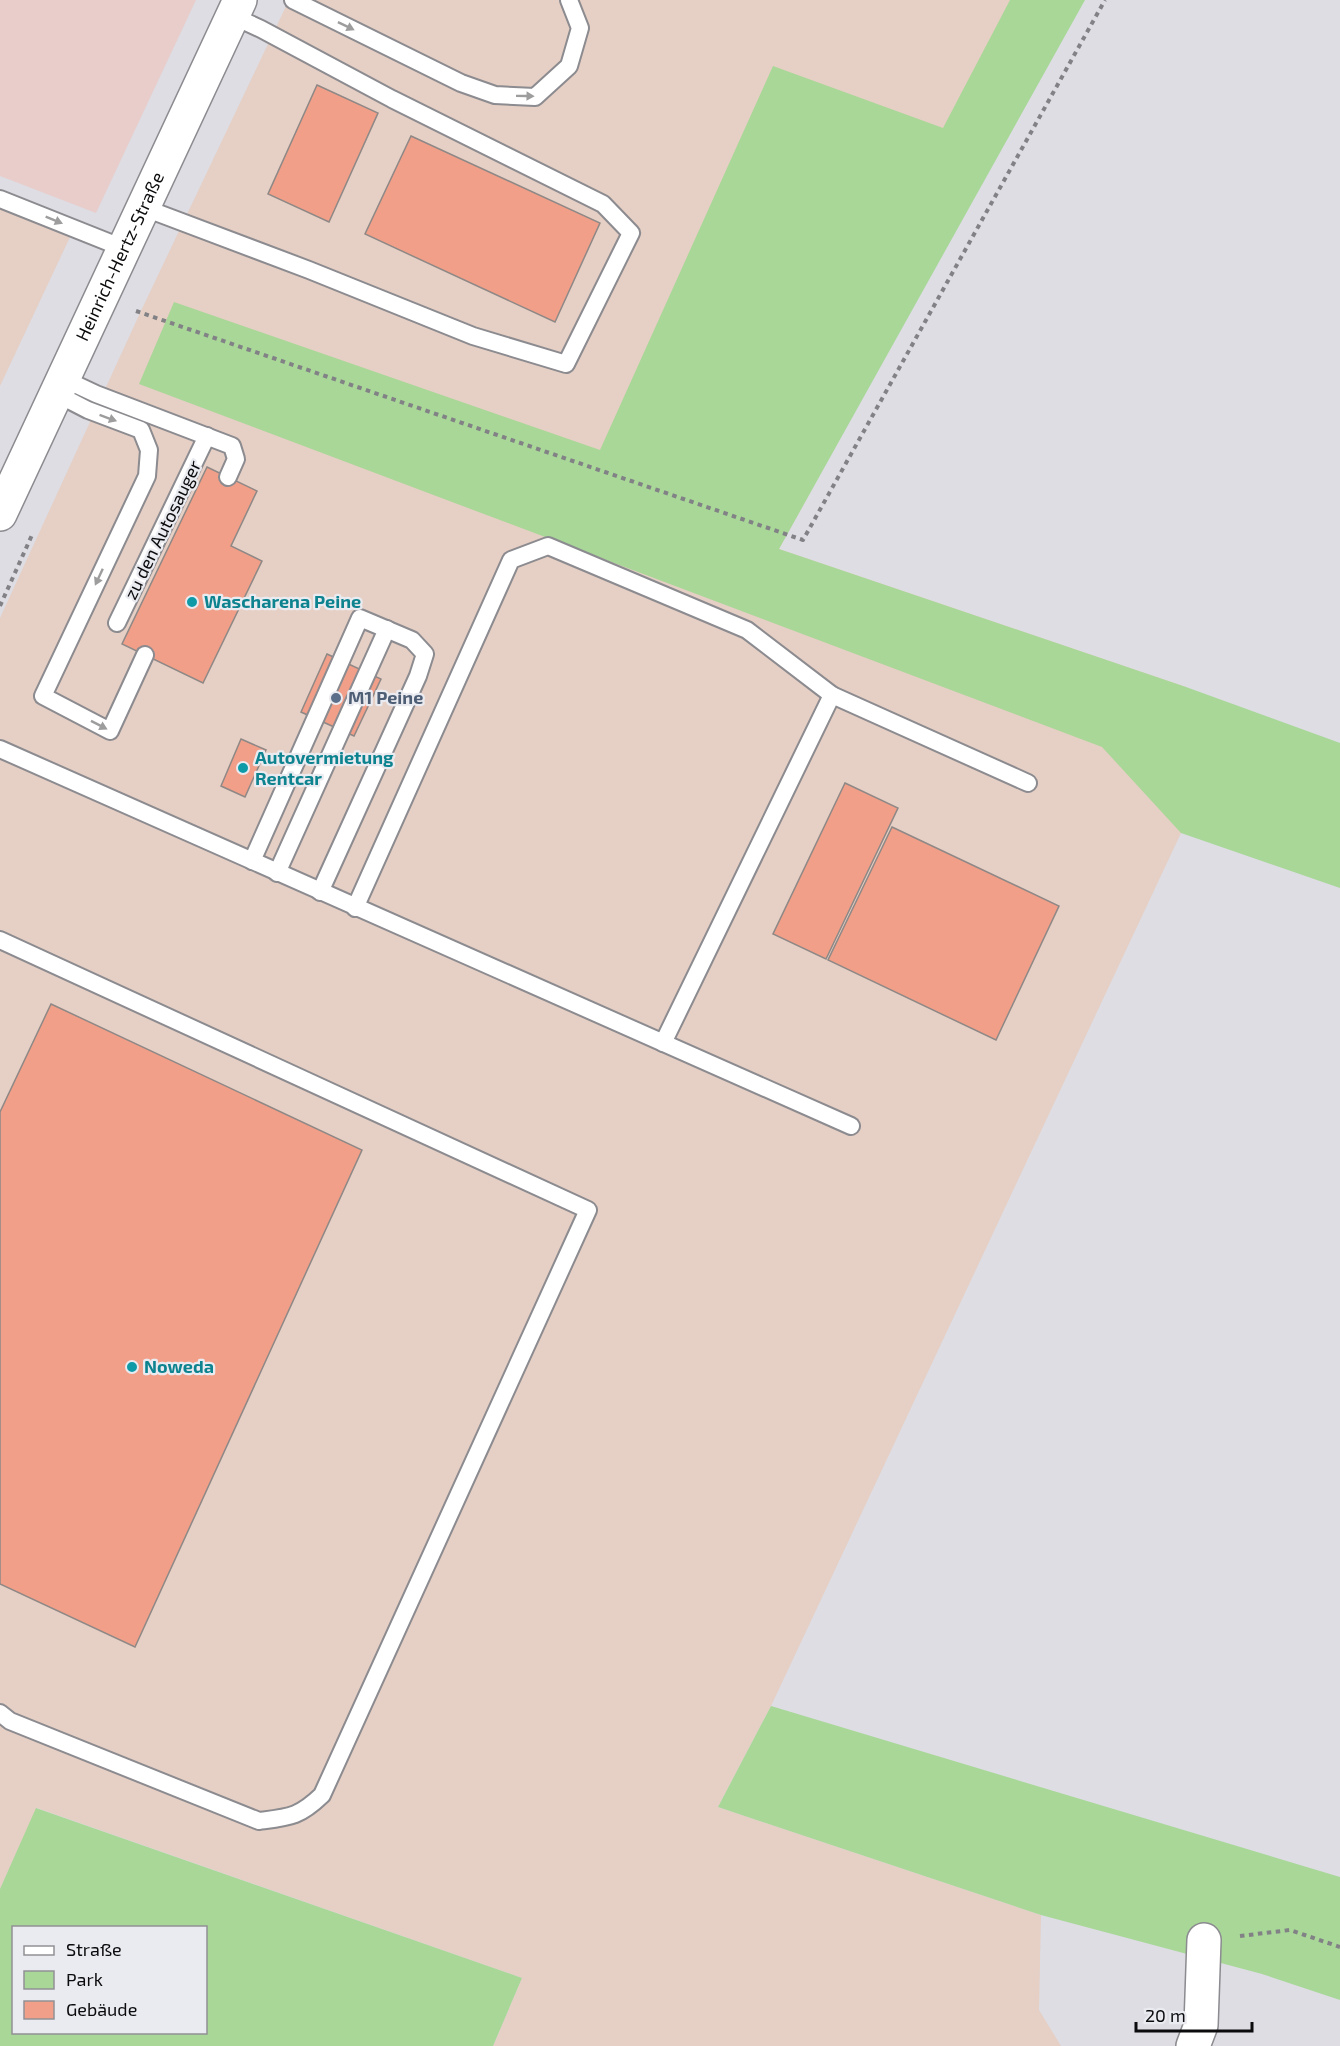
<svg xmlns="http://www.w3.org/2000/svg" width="1340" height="2046" font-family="'Exo 2',sans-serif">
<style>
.commercial{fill:#e6cfc4}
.industrial{fill:#e8cdcb}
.green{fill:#a8d798;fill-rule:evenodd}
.building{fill:#f19f88;stroke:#8e8886;stroke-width:1.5}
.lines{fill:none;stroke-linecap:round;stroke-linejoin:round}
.lane-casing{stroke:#8b8b90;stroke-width:20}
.street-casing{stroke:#8b8b90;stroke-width:36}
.secondary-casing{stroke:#8b8b90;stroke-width:36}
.path{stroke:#828286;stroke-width:4;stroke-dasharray:4.5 4.5;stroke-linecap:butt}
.lane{stroke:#fff;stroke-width:16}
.street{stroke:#fff;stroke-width:33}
.secondary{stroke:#fff;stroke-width:33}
.oneway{fill:#9d9d9e}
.culture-dot{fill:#0f9aa8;stroke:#eaebf0;stroke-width:2}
.service-dot{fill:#5c6f8a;stroke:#eaebf0;stroke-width:2}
.labels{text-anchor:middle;stroke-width:4.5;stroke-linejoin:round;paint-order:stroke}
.street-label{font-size:18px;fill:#0b0b0d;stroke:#eaebf0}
.culture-label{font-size:18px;font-weight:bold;fill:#0d838f;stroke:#eaebf0;text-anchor:start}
.service-label{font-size:18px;font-weight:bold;fill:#4e5e75;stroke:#eaebf0;text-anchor:start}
</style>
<rect width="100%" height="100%" fill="#dddde3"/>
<g class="commercial">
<polygon points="289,0 1082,0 779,549 1186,687 1181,833 771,1706 718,1807 1041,1915 1039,2010 1061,2046 493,2046 522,1978 37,1808 0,1889 0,618 140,313"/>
<polygon points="0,209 70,237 0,386"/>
</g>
<polygon class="industrial" points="0,0 196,0 96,213 0,176"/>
<g class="green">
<polygon points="1010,0 1085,0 779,549 1186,687 1340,743 1340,888 1181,833 1102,747 139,384 174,302 600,450 773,66 943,128"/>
<polygon points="771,1706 1340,1877 1340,2000 1262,1974 1041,1915 718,1807"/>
<path d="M36 1808 522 1978 493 2046H0V1889ZM14 1928H206V2032H14Z"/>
</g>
<g class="building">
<polygon points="317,85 378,113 329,222 268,194"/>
<polygon points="411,136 600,223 555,322 365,234"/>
<polygon points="207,467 257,491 231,546 262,561 203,683 122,644"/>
<polygon points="327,654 381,679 354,736 301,712"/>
<polygon points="241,739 266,750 245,797 221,786"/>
<polygon points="845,783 898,808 826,959 773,934"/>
<polygon points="892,827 1059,906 996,1040 828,960"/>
<polygon points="51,1004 362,1150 135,1647 0,1584 0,1112"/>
</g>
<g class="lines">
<g class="lane-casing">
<g id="lane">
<polyline points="293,0 461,83 495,95 535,97 569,66 580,28 569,0"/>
<polyline points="0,199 123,248"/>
<polyline points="142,207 309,270 473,336 566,364 631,233 603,204 392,99 261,29 233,16"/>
<polyline points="62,378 96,394 232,446 236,459 228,477"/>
<polyline points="55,393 88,410 141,430 149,450 147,476 43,696 110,731 145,655"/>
<polyline points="117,623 207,436"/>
<polyline points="0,749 851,1126"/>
<polyline points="252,861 360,618 412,640 425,654 418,676 320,892"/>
<polyline points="277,873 387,629"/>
<polyline points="355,908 511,560 548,546 747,630 832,695"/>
<path d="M0 940 588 1210 322 1795C299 1817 290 1817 259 1821L10 1721 0 1713"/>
<polyline points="663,1043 832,695 1028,783"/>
</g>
</g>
<g class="street-casing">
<polyline id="street" points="1193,2046 1201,2025 1204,1940"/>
</g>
<g class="secondary-casing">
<g id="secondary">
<path id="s1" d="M0 514 240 0"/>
</g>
</g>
<g class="path">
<polyline points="136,311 803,540 1105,0"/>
<polyline points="0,606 32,535"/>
<polyline points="1240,1936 1290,1930 1340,1947"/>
</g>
<use href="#lane" class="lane"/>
<use href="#street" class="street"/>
<use href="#secondary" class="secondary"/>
</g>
<defs><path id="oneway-solid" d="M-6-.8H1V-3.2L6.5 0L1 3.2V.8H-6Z" transform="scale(1.5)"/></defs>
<g class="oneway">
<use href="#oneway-solid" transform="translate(346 26) rotate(26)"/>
<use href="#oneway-solid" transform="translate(525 96) rotate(1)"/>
<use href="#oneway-solid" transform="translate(54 220) rotate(22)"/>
<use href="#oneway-solid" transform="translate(108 418) rotate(20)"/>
<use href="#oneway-solid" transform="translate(99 577) rotate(115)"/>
<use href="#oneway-solid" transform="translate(99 725) rotate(27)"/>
</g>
<g class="culture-dot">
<circle cx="192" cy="602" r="6"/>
<circle cx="243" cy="768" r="6"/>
<circle cx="132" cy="1367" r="6"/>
</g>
<circle class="service-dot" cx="336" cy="698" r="6"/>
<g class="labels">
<g class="street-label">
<text dy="6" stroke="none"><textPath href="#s1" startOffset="284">Heinrich-Hertz-Straße</textPath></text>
<text transform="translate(163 530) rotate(-64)" y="6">zu den Autosauger</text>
</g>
<g class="culture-label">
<text x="204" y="608">Wascharena Peine</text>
<text x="255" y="764">Autovermietung<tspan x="255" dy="21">Rentcar</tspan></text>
<text x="144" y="1373">Noweda</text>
</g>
<g class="service-label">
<text x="348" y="704">M1 Peine</text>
</g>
</g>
<rect x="12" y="1926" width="195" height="108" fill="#eaebf0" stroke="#919195" stroke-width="1.5"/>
<rect x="24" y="1946" width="30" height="9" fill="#ffffff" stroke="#919195" stroke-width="1.5"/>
<text x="66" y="1956" font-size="18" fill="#0b0b0d">Straße</text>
<rect x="24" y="1971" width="30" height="18" fill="#a8d798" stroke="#919195" stroke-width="1.5"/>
<text x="66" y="1986" font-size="18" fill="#0b0b0d">Park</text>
<rect x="24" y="2001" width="30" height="18" fill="#f19f88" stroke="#919195" stroke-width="1.5"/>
<text x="66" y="2016" font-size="18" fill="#0b0b0d">Gebäude</text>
<path d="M1136 2022v9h116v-9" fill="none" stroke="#0b0b0d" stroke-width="3"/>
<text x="1145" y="2022" font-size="18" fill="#0b0b0d" stroke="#eaebf0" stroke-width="4.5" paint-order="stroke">20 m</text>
</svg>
